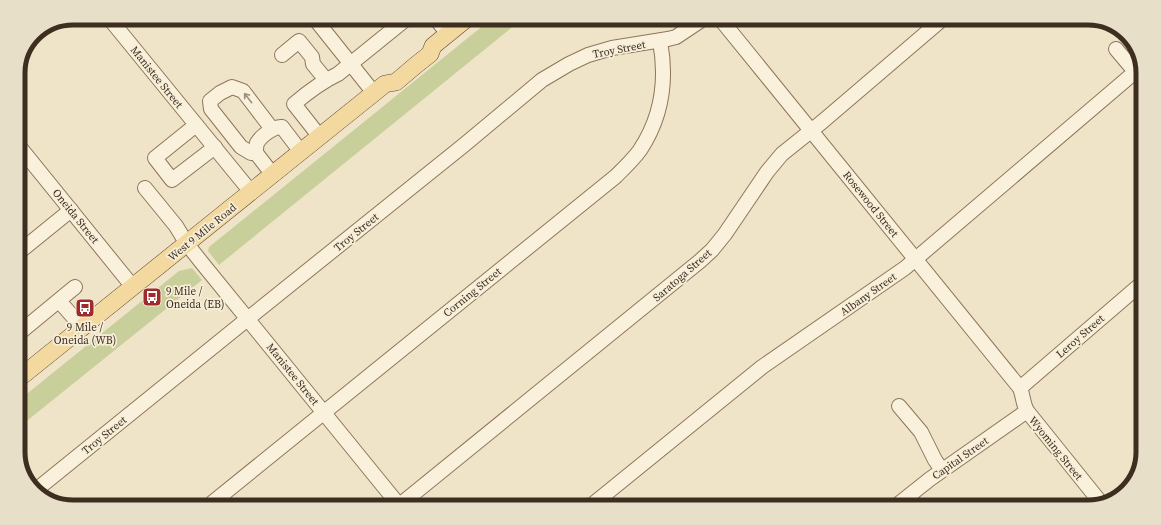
<svg xmlns="http://www.w3.org/2000/svg" width="1161" height="525" font-family="'Source Serif 4',serif">
<style>
.green{fill:#c9cf9b}
.lines{fill:none;stroke-linecap:round;stroke-linejoin:round}
.minor-casing{stroke:#8d765c;stroke-width:16}
.major-casing{stroke:#5b4430;stroke-width:18}
.minor{stroke:#faf1dc;stroke-width:14}
.major{stroke:#f3d9a0;stroke-width:17}
.oneway{stroke:#9c907e}
.labels{text-anchor:middle;stroke-width:3.5;stroke-linejoin:round;paint-order:stroke}
.street-label{font-size:11px;fill:#3d2e20;stroke:#f7eed8}
.poi-label{font-size:11px;fill:#3d2e20;stroke:#f7eed8;text-anchor:start}
.rim{fill:none;stroke:#3d2e20;stroke-width:5}
</style>
<rect width="100%" height="100%" fill="#f0e4c8"/>
<g class="green">
<polygon points="490,20 521,20 219,265 208,251 209,247"/>
<polygon points="192,268 202,280 18,428 18,401 179,271"/>
</g>
<g class="lines">
<g class="minor-casing">
<g id="minor">
<polyline points="109,18 251,192"/>
<polyline points="315,19 374,93"/>
<polyline points="436,19 448,34"/>
<path d="M722 21 1020 388C1023 395 1023 404 1027 411L1101 503"/>
<polyline points="1116,49 1143,81"/>
<polyline points="282,55 299,41 312,57 313,64 326,80"/>
<polyline points="196,125 155,158 172,180 215,147"/>
<path d="M320 137 294 104C308 92 321 82 338 74L406 19"/>
<polyline points="18,145 133,287"/>
<polyline points="256,153 251,153 241,147 211,109 210,101 220,93 232,87 243,91 272,129"/>
<path d="M273 175 256 153C256 149 256 146 257 143 261 136 274 126 282 127L301 152"/>
<polyline points="145,188 176,226 187,244 202,263 398,504"/>
<polyline points="18,253 71,210"/>
<polyline points="59,301 83,328"/>
<polyline points="18,334 75,287"/>
<polyline points="1020,388 1141,284"/>
<polyline points="899,406 921,432 935,460 942,470"/>
<polyline points="36,490 240,325 464,145 542,80 569,64 588,55 612,48 668,39 676,37 700,21"/>
<path d="M212 503 615 177C624 168 633 160 640 150 662 117 667 79 660 41"/>
<polyline points="401,504 700,261 712,250 725,234 767,172 782,154 822,122 939,22"/>
<polyline points="592,505 762,367 905,268 1135,72"/>
<polyline points="896,506 930,479 1027,411"/>
</g>
</g>
<g class="major-casing">
<polyline id="major" points="18,379 385,84 396,82 416,65 430,54 433,46 465,20"/>
</g>
<use href="#minor" class="minor"/>
<use href="#major" class="major"/>
</g>
<defs><path id="oneway-shaft" d="M-6 0H5M1.5-3L5.5 0L1.5 3" fill="none" stroke-width="1.6" stroke-linecap="round" stroke-linejoin="round"/></defs>
<use class="oneway" href="#oneway-shaft" transform="translate(248 98) rotate(-128)"/>
<defs>
<g id="bus-square" transform="scale(1)"><rect x="-9" y="-9" width="18" height="18" rx="4" fill="#9e2a2b" stroke="#f7eed8"/><path d="M-5-6H5V4H4V6H2V4H-2V6H-4V4H-5ZM-3.5-4V0h7V-4ZM-3.5 1.2v1.5H-2V1.2ZM2 1.2v1.5H3.5V1.2Z" fill="#fff"/></g>
</defs>
<g fill-rule="evenodd">
<use href="#bus-square" x="152" y="297"/>
<use href="#bus-square" x="85" y="308"/>
</g>
<g class="labels">
<g class="street-label">
<text transform="translate(619 49) rotate(-11)" y="4">Troy Street</text>
<text transform="translate(157 77) rotate(51)" y="4">Manistee Street</text>
<text transform="translate(871 204) rotate(51)" y="4">Rosewood Street</text>
<text transform="translate(76 216) rotate(51)" y="4">Oneida Street</text>
<text transform="translate(202 232) rotate(-39)" y="4">West 9 Mile Road</text>
<text transform="translate(356 232) rotate(-39)" y="4">Troy Street</text>
<text transform="translate(682 275) rotate(-41)" y="4">Saratoga Street</text>
<text transform="translate(472 292) rotate(-39)" y="4">Corning Street</text>
<text transform="translate(868 294) rotate(-35)" y="4">Albany Street</text>
<text transform="translate(1080 336) rotate(-41)" y="4">Leroy Street</text>
<text transform="translate(293 374) rotate(51)" y="4">Manistee Street</text>
<text transform="translate(104 435) rotate(-39)" y="4">Troy Street</text>
<text transform="translate(1056 448) rotate(51)" y="4">Wyoming Street</text>
<text transform="translate(960 458) rotate(-35)" y="4">Capital Street</text>
</g>
<g class="poi-label">
<text x="166" y="295">9 Mile /<tspan x="166" dy="13">Oneida (EB)</tspan></text>
<text x="85" y="331" text-anchor="middle">9 Mile /<tspan x="85" dy="13">Oneida (WB)</tspan></text>
</g>
</g>
<path d="M0 0H1161V525H0ZM73 25H1088A48 48 0 0 1 1136 73V452A48 48 0 0 1 1088 500H73A48 48 0 0 1 25 452V73A48 48 0 0 1 73 25Z" fill="#e8dfc9" fill-rule="evenodd"/>
<path class="rim" d="M73 25H1088A48 48 0 0 1 1136 73V452A48 48 0 0 1 1088 500H73A48 48 0 0 1 25 452V73A48 48 0 0 1 73 25Z"/>
</svg>
